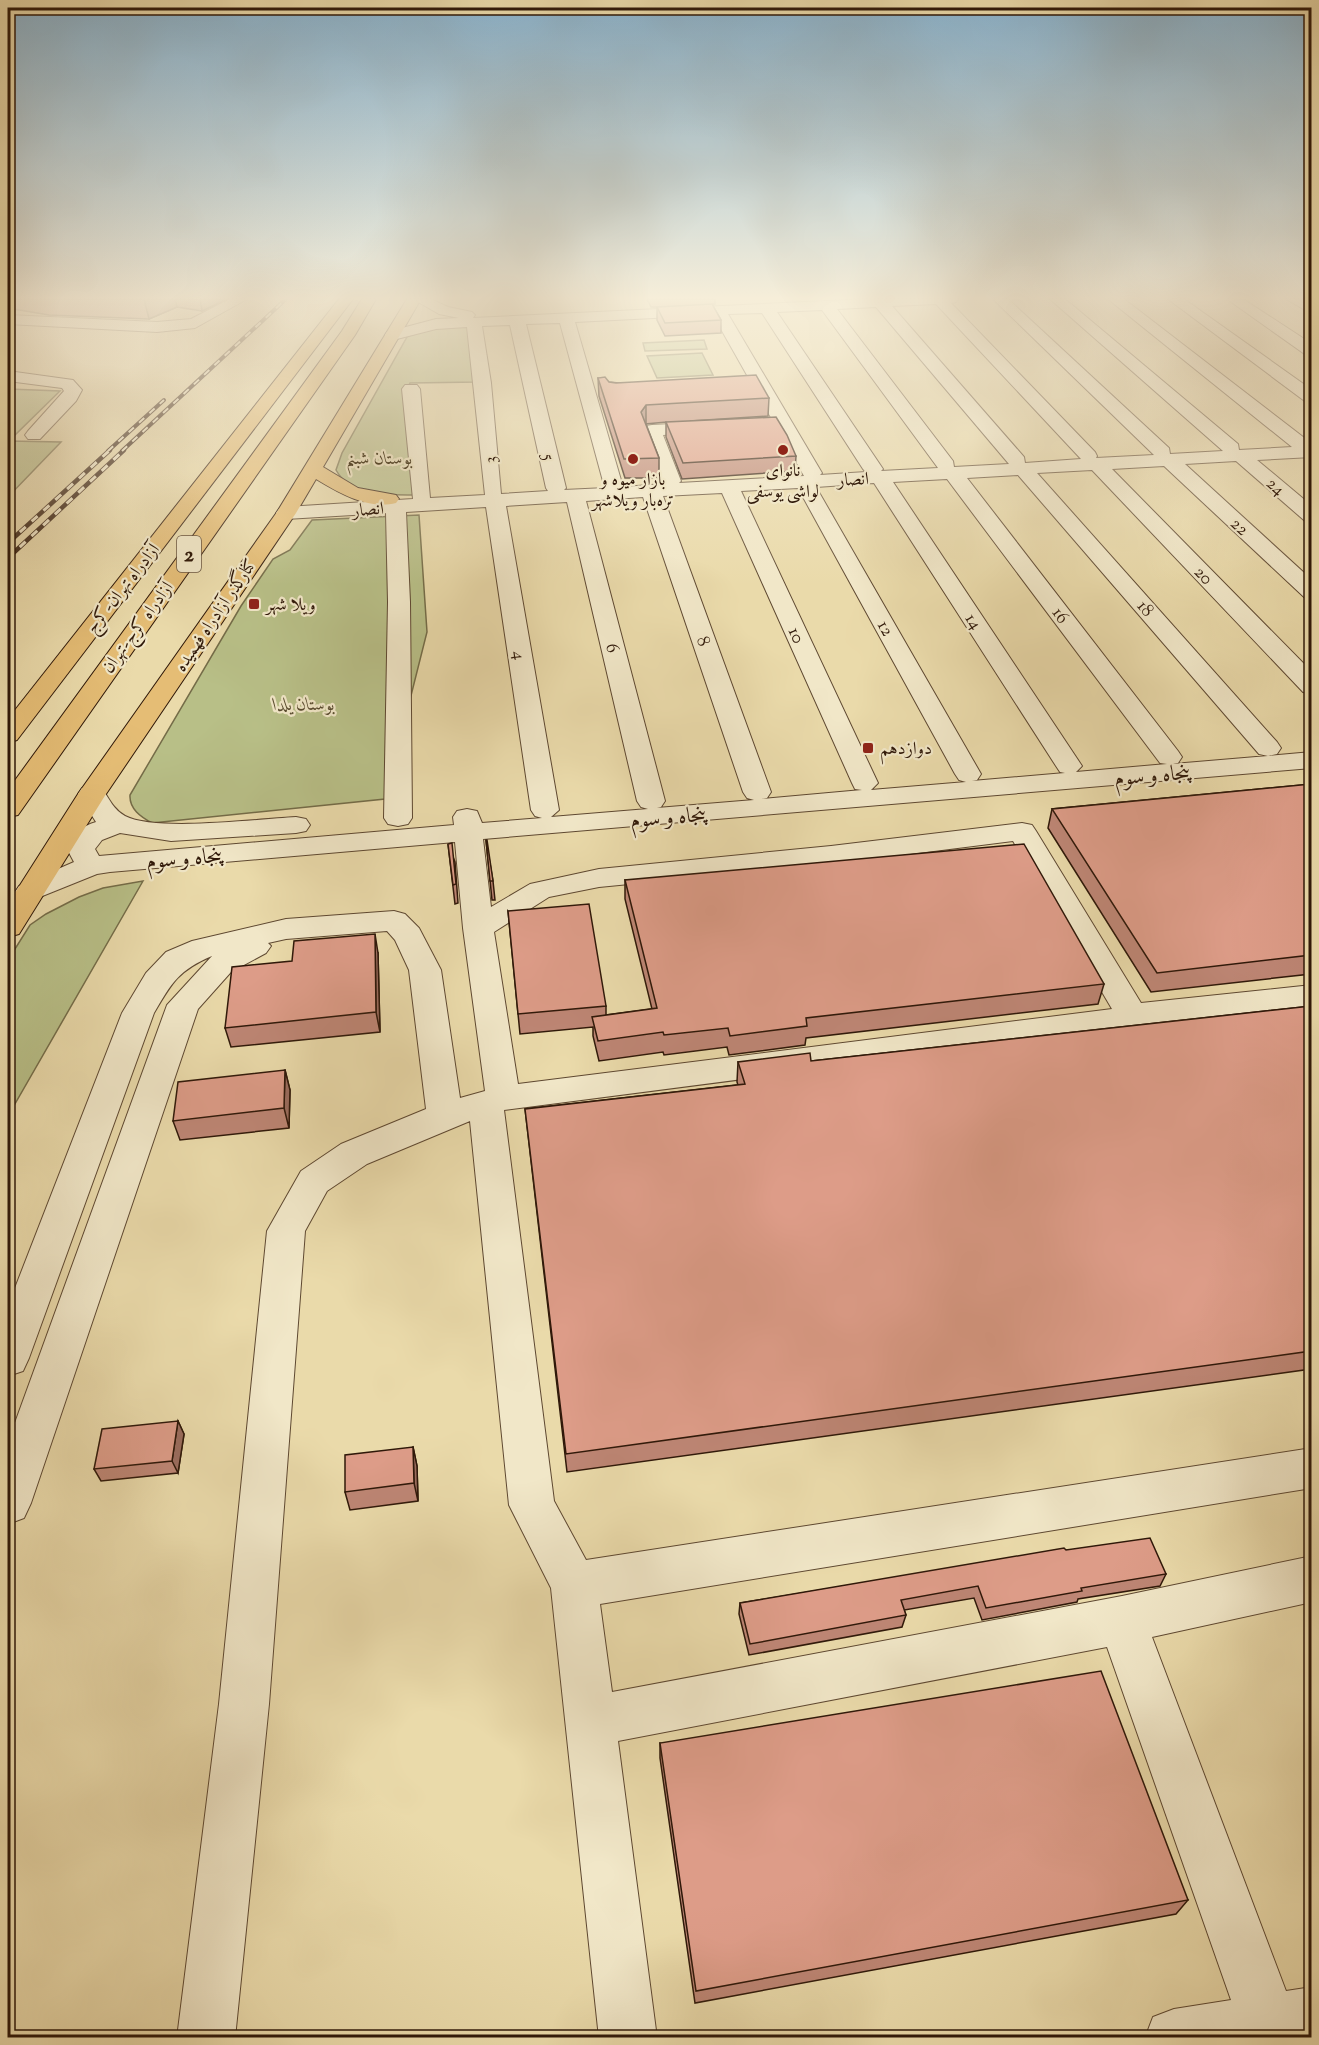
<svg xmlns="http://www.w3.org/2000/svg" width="1319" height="2045" font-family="'Sorts Mill Goudy',Amiri,serif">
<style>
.green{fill:#b8bf87;stroke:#746c48;stroke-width:1.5}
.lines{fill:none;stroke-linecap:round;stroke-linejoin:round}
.minor-casing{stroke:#5e4831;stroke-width:2}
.major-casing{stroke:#2f1809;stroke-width:2}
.highway-casing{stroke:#2f1809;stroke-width:2}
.minor{fill:#f1e7c8;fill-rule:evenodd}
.major{fill:#e5bd75;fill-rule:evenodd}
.highway{fill:#e5bd75;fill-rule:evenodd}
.rail-far1-casing{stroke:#2f1809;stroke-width:4}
.rail-casing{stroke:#2f1809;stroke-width:4.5}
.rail-far1{stroke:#f1e7c8;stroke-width:2;stroke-dasharray:7;stroke-linecap:butt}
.rail{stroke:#f1e7c8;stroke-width:3;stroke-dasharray:8;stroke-linecap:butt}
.wall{fill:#be8675;stroke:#2f1809;stroke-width:1.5}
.shaded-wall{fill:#9b6d5f;stroke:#2f1809;stroke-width:1.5}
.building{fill:#dd9c88;stroke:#2f1809;stroke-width:1.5}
.poi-dot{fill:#8f2418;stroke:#f1e7c8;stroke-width:2}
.labels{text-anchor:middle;stroke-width:4.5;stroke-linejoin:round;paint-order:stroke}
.far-street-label{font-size:18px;fill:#2f1809;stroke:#f1e7c8}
.far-park-label{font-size:18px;font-style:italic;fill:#584a2f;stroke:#f1e7c8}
.far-poi-label{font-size:18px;fill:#2f1809;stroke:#f1e7c8}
.shield{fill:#f1e7c8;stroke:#695642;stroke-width:1.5}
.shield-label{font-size:21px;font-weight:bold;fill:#2f1809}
.street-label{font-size:22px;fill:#2f1809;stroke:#f1e7c8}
</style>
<rect width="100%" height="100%" fill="#eadaaa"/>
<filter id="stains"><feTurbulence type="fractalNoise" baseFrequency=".00333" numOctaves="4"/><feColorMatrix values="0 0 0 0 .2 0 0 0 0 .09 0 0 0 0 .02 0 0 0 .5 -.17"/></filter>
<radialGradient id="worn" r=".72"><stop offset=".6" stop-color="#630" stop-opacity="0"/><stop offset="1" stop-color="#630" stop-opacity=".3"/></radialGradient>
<g class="green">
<path d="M467 324 478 382 410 383 406 391 415 495C389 495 351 497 336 470L342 453 407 337 415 331Z"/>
<polygon points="704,340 707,349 645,351 643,343"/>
<polygon points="702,353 713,375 657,378 647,356"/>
<polygon points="8,389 60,391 14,436 8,436"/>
<polygon points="8,441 61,442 8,497"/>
<path d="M419 515 427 632 385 799 152 823C141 817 129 809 130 795L241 606 273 559 290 550 312 520Z"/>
<polygon points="143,881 8,1116 8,960 30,925 46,914 79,897 103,888"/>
</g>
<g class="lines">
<g class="minor-casing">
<g id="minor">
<polygon points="230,299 247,299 195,328 157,332 8,324 8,315 157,322 191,319"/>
<path d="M413 299H431L448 307 472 312 475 315 473 318 868 299H958L956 302 951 303 1095 452 1097 456 1096 458 1154 455 993 299H1008L1169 448 1170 454 1223 451 1050 299H1065L1238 444 1239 450 1292 447 1108 299H1124L1307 440 1308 446 1312 445V457L1257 460 1312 506V523L1305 521 1236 461 1185 464 1312 580V599L1304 597 1164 466 1112 469 1312 672V694L1303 692 1092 470 1037 473 1277 742 1281 748 1277 754 1268 756 1312 752V768L483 839 491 907 530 884 599 869 831 846 1022 823 1032 825 1036 831 1141 1003 1312 985V1007L1132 1026 1107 1032 504 1110 554 1501 586 1560 1312 1448V1488L600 1604 612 1692 1122 1596 1312 1556V1602L1152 1637 1286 1991 1312 1987V2038H1145L1153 2017 1174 2009 1231 2000 1107 1647 618 1741 657 2038H599L551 1588 509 1505 470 1121 367 1164 327 1191 305 1231 269 1704 235 2038H177L219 1704 267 1231 301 1171 341 1144 426 1109 409 970 395 940 387 931 286 939 268 943 271 946 266 953 231 972 198 1009 31 1503 24 1518 8 1524V1442L167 1005 212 956C179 970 172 982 154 1013L29 1358 23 1371 8 1376V1306L122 1013 146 973 166 952 192 941 286 919 394 911 405 914 419 928 441 970 460 1098 485 1091 463 928 455 842 110 872 97 874 30 901 19 898 15 892 19 886 74 862 67 849C73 835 81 826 96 822L78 794 82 788 92 786 102 788C109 799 114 810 125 816 155 832 259 819 296 817L306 819 310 825 306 831 296 833 171 841 120 833 102 840 95 849 99 856 454 825 453 817 457 811 467 809 477 811 482 823 542 818 535 816 531 810 486 507 406 512 410 602 412 818 408 824 398 826 388 824 384 818 388 602 386 513 286 519 279 517 276 513 279 509 286 507 413 499 402 389 405 385H417L420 389 430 498 485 495 467 327 436 329 393 340 387 338 385 335 387 332 436 319 459 318 439 314ZM936 304 1081 459 1025 463 1024 457 892 306ZM876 307 1009 464 954 467 953 461 837 309ZM822 310 938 468 881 471 883 469 777 312ZM762 313 863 469 866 472 820 475 822 473 728 314ZM713 315 804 476 679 483 681 481 663 435 712 432 718 431 721 427 718 423 712 422 652 425 646 426 643 430 664 484 623 487 575 322ZM560 323 604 485 606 488 564 490 566 488 526 324ZM510 325 546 488 548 491 501 494 491 383 482 326ZM1018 475 1259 754 1268 756 1173 764 1178 763 1182 757 1178 751 967 478ZM947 479 1160 763 1167 764 1076 772 1082 766 893 482ZM874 483 1056 766 1060 772 1065 773 972 781 977 780 981 774 816 487ZM798 488 955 774 959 780 966 782 871 790 878 783 741 491ZM722 493 852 783 855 789 862 790 762 799 767 798 771 792 663 496ZM643 497 743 792 747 798 754 800 657 808 661 807 665 801 586 501ZM567 502 637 801 641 807 648 809 551 817 559 810 506 506ZM1013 841 1112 1009 518 1084 494 932 549 897 599 887 831 864Z"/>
<polygon points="1168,299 1184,299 1312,390 1312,403 1306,402"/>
<polygon points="1227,299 1243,299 1312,344 1312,357 1306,355"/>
<polygon points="1286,299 1303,299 1312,303 1312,314"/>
<polygon points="8,371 73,380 82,390 76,401 40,439 28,439 25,435 28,431 64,391 62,388 8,381"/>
</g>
</g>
<g class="major-casing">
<path id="major" d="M407 299H421L323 467 358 488 396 495 399 499 396 503C368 510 339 493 316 479L296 513 106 794 19 934 8 937V904L78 794 277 512Z"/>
</g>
<g class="highway-casing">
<g id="highway">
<polygon points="339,299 353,299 17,740 8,743 8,719"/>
<polygon points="362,299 376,299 355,335 18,815 8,817 8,790 342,331"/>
</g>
</g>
<use href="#minor" class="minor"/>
<use href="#major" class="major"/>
<use href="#highway" class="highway"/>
<g class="rail-far1-casing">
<g id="rail-far1">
<polyline points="108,451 164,400"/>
<polyline points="122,451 286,299"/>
</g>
</g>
<g class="rail-casing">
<g id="rail">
<polyline points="8,543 110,450"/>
<polyline points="8,558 124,450"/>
</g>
</g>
<use href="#rail-far1" class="rail-far1"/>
<use href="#rail" class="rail"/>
</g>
<g class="wall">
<polygon points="8,299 227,299 202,311 177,307 149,319 49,315 8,308"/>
<polygon points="647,299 715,299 715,304 712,304 721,320 721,333 665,336 657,320 657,307 651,307"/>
<polygon points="598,378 609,382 769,398 768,416 690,421 796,456 795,471 682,479 666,437 666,422 646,424 659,458 659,478 625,478 599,396"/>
<polygon points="1311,784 1311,974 1151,992 1048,828 1052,809"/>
<polygon points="486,840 493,881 495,900 492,900"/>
<polygon points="448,844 455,862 458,903 455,904"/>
<polygon points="625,880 1104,984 1098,1004 806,1038 805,1045 729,1055 727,1047 664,1055 663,1052 599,1061 593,1036 593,1027 520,1034 508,911 606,1006 606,1015 652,1009 625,899"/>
<polygon points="378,953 380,1032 231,1047 225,1028"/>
<polygon points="1311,1006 1311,1369 567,1472 525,1109 738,1085 737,1082 738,1062 811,1061"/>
<polygon points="285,1070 290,1090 289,1128 180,1140 173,1121"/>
<polygon points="178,1421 184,1434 178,1473 101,1481 94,1469"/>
<polygon points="413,1447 417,1466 418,1501 350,1510 345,1492"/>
<polygon points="1066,1550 1166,1574 1160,1586 1078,1599 1077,1602 982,1620 974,1598 904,1610 906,1615 902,1627 749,1655 739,1614 740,1603"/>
<polygon points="660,1743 1188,1900 1176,1914 695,2003 660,1758"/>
</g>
<g class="shaded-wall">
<polygon points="144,299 175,299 177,307 149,319"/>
<polygon points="200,299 227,299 202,311"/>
<polygon points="646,405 646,424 641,431 641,412"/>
<polygon points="375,934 378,953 380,1032 376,1012"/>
<polygon points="285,1070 290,1090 289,1128 284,1108"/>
<polygon points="178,1421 184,1434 178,1473 172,1461"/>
<polygon points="413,1447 417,1466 418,1501 414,1483"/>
</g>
<g class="building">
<polygon points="712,304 721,320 665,323 657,307"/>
<polygon points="756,375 769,398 646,405 641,412 659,458 624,459 598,378 605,377 609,382 616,383"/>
<polygon points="776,417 787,435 796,456 683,463 666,422"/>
<polygon points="1311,784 1311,955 1157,973 1052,809"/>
<polygon points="486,840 487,840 493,881 490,881"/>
<polygon points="452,843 456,884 453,885 448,844"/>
<polygon points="1024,844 1104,984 806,1018 807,1026 730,1036 728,1028 664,1035 663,1032 598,1041 592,1017 657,1008 625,880"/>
<polygon points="589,904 606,1006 518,1014 508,911"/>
<polygon points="375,934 376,1012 225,1028 232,967 292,961 294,941"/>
<polygon points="1311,1006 1311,1351 566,1454 525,1109 745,1084 738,1062 810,1053 811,1061"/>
<polygon points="285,1070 284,1108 173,1121 178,1082"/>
<polygon points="178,1421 172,1461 94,1469 102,1429"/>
<polygon points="413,1447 414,1483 345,1492 345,1455"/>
<polygon points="1150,1538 1166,1574 1081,1588 1082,1591 986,1608 978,1586 901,1600 906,1615 750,1644 740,1603 1064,1548 1066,1550"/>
<polygon points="1101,1671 1188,1900 696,1991 660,1743"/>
</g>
<linearGradient id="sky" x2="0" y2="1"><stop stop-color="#8ab6d3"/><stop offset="0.51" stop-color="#f6eed9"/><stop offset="1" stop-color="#f6eed9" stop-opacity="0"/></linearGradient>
<rect width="1319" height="585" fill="url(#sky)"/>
<g class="poi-dot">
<circle cx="783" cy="450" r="6"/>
<circle cx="633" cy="459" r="6"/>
<rect x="248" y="598" width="12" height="12" rx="3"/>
<rect x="862" y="742" width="12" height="12" rx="3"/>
</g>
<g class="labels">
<g class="far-street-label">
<text transform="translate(549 457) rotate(77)" y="6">5</text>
<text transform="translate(490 460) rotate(-95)" y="6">3</text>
<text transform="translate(853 479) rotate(-3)" y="6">انصار</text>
<text transform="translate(1276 486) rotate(41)" y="6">24</text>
<text transform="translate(368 509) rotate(-5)" y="6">انصار</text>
<text transform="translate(1240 526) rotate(43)" y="6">22</text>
<text transform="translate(1204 575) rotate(46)" y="6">20</text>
<text transform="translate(122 588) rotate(-52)" y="6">آزادراه تهران-کرج</text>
<text transform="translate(1146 608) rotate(49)" y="6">18</text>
<text transform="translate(215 615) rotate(-56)" y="6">کنارگذر آزادراه فهمیده</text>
<text transform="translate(1061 615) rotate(53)" y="6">16</text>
<text transform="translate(974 621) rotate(57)" y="6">14</text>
<text transform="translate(137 627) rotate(-54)" y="6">آزادراه کرج-تهران</text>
<text transform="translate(886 628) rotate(61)" y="6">12</text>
<text transform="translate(797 635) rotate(65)" y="6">10</text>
<text transform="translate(704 641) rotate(71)" y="6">8</text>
<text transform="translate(613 648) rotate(76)" y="6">6</text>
<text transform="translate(520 655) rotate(81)" y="6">4</text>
</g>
<g class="far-park-label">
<text x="379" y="464">بوستان شبنم</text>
<text x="304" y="710">بوستان یلدا</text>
</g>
<g class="far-poi-label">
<text x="783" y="476">نانوای<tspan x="783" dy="21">لواشی یوسفی</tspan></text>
<text x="633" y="485">بازار میوه و<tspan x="633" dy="21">تره‌بار ویلاشهر</tspan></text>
<text x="266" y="610" text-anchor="start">ویلا شهر</text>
<text x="880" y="754" text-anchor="start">دوازدهم</text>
</g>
<rect class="shield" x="177" y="536" width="24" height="36" rx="4.5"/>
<g class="shield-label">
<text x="189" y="561">2</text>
</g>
<g class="street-label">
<text transform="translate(1152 774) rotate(-5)" y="8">پنجاه و سوم</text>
<text transform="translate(668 816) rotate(-5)" y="8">پنجاه و سوم</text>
<text transform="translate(184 857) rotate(-5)" y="8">پنجاه و سوم</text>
</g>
</g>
<rect width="1319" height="2045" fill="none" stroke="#eadaaa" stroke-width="30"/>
<rect x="9" y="9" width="1301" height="2027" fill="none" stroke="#2f1809" stroke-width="3"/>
<rect x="15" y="15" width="1289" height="2015" fill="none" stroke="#2f1809" stroke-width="1.5"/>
<rect width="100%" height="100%" filter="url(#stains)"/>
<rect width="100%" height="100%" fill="url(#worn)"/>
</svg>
